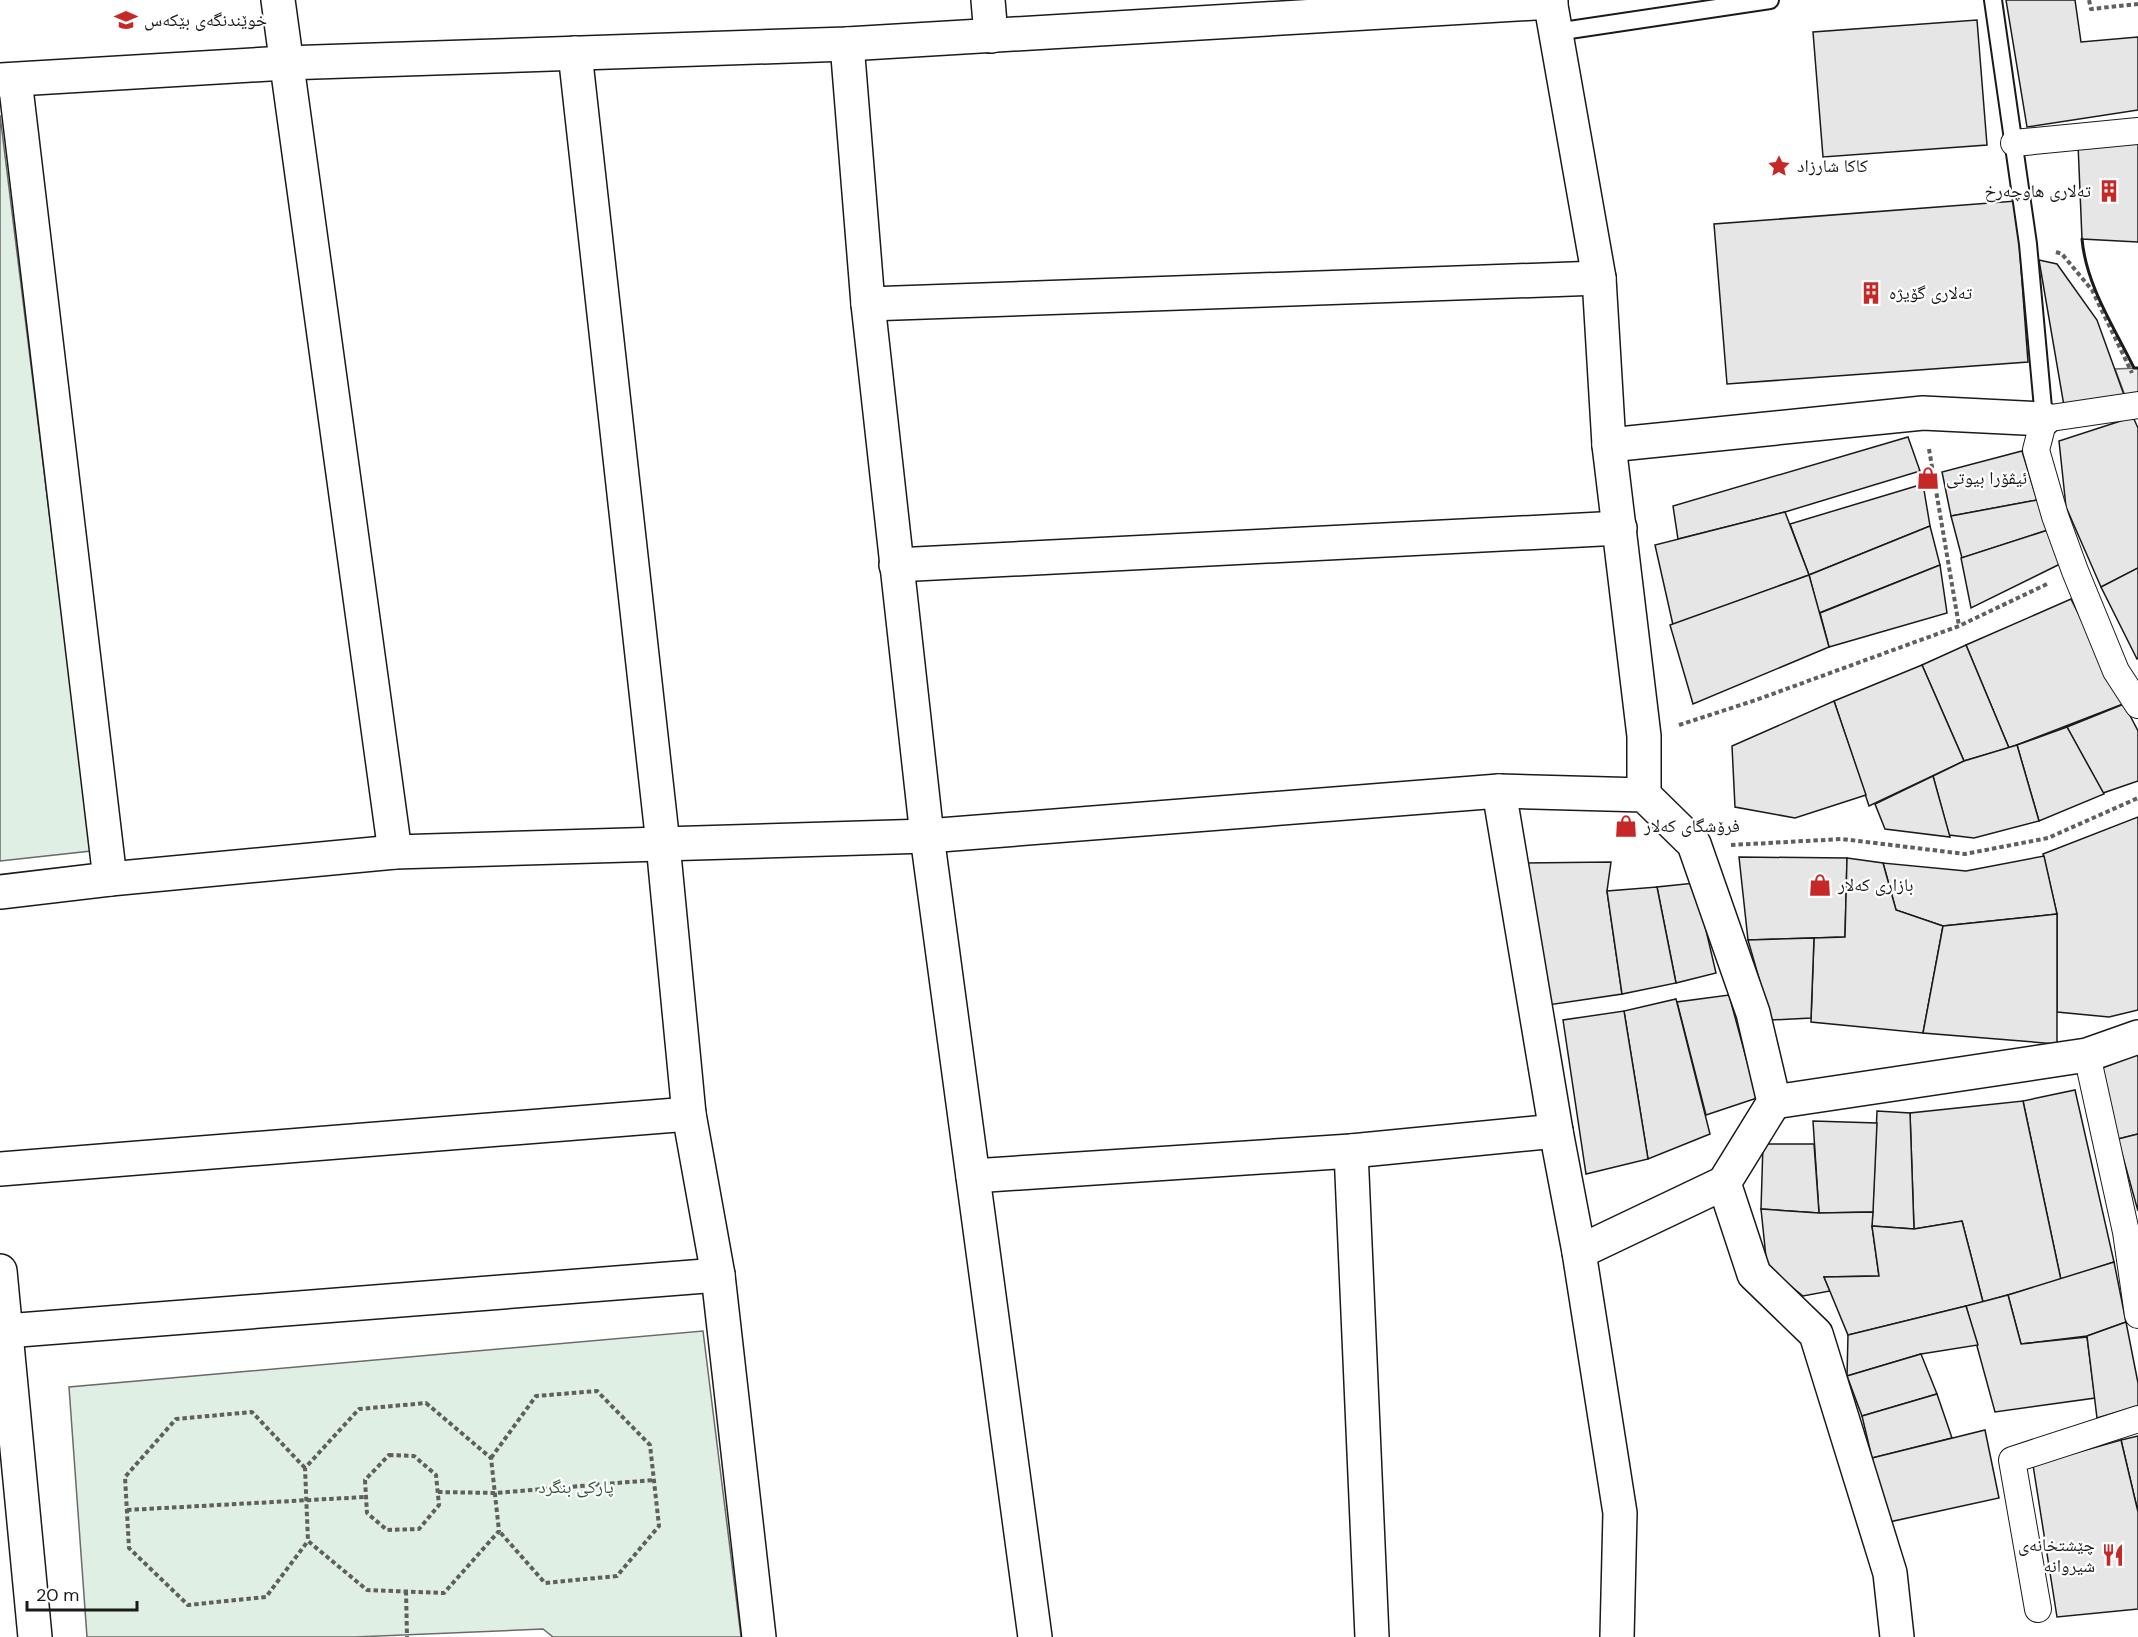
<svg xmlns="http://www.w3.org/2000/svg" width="2138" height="1637" font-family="'DM Sans','Noto Naskh Arabic',sans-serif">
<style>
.green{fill:#e0efe3;stroke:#6a6a6a;stroke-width:1.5}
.parking{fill:#ededed;stroke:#6a6a6a;stroke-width:1.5}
.building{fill:#e6e6e6;stroke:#1a1a1a;stroke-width:1.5}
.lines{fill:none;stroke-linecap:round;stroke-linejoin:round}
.service-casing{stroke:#1a1a1a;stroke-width:20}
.pedestrian-casing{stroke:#1a1a1a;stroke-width:28}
.minor-casing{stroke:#1a1a1a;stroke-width:36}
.path{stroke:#5f5f5f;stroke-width:4;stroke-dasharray:4.5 3;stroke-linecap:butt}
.service{stroke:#fff;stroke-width:16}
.pedestrian{stroke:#fff;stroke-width:26}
.minor{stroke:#fff;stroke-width:33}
.wall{stroke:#1a1a1a;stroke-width:3}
.labels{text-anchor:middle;stroke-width:4.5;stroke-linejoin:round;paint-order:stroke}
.poi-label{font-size:18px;fill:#1a1a1a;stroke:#fff;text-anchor:start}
.park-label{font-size:18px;fill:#2b5a34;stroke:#fff}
</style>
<rect width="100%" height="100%" fill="#fff"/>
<g class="green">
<polygon points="0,115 91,851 0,861"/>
<polygon points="703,1331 741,1637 553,1637 543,1629 355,1637 87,1637 69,1387"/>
</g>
<polygon class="parking" points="2138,368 2138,418 2133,417 2115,369"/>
<g class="building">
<polygon points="2006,0 2075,0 2081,42 2138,37 2138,110 2027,127"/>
<polygon points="1977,20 1987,145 1823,157 1813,32"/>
<polygon points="2078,144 2138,144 2138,242 2082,239"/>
<polygon points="2016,201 2028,362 1727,384 1714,224"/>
<polygon points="2039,260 2057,264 2097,320 2124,395 2064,406"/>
<polygon points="2133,417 2138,428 2138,568 2101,587 2066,507 2059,441"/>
<polygon points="1908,437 1920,471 1785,512 1678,539 1673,506"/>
<polygon points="2022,451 2037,500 1951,516 1942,472"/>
<polygon points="1923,484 1930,526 1809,575 1790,524"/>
<polygon points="2037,500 2048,530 1962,558 1951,516"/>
<polygon points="1785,512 1809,575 1673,625 1655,545"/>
<polygon points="1930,526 1940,565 1819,613 1809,575"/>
<polygon points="2048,530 2060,564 1971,608 1961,558"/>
<polygon points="1940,565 1947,613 1829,647 1820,613"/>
<polygon points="2138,568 2138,658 2137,659 2101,587"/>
<polygon points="1809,575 1829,647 1693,704 1670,625"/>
<polygon points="2071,599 2123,704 2009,748 1966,645"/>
<polygon points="1966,645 2009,748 1964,761 1922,665"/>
<polygon points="1922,665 1964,761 1869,806 1834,701"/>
<polygon points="1834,701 1866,795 1795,818 1735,807 1732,746"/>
<polygon points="2124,704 2138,731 2138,781 2103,793 2067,727"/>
<polygon points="2067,727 2104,794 2039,821 2017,745"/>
<polygon points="2017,745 2039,821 1974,838 1949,835 1933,776 1964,761"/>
<polygon points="1933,776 1950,837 1885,829 1875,804"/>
<polygon points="2138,817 2138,1010 2109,1017 2057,1012 2057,914 2043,854"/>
<polygon points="2044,856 2057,914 1943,926 1896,910 1883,863 1966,871"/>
<polygon points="1739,857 1847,858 1845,937 1748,940"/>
<polygon points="1847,858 1883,863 1896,910 1943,926 1923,1033 1811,1022 1814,938 1845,937"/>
<polygon points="1611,862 1607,891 1622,994 1548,1005 1522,863"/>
<polygon points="1695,883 1716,973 1676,983 1657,887"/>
<polygon points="1657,887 1676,983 1622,994 1607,891"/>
<polygon points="2057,914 2057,1044 1923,1033 1943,926"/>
<polygon points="1814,938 1811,1018 1771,1020 1748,940"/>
<polygon points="1729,995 1757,1098 1706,1115 1677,1002"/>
<polygon points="1676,999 1710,1134 1648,1159 1624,1011"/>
<polygon points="1624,1011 1648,1159 1586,1174 1563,1020"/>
<polygon points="2138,1054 2138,1134 2118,1139 2102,1068"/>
<polygon points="2075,1090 2114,1262 2061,1280 2023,1101"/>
<polygon points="2023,1101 2061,1280 1983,1302 1962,1221 1914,1229 1910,1113"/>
<polygon points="1877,1111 1910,1113 1914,1229 1872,1226"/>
<polygon points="1813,1121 1877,1123 1873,1212 1819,1213"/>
<polygon points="2138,1134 2138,1211 2118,1139"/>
<polygon points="1763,1144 1814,1144 1819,1213 1761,1209"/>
<polygon points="1761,1209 1819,1213 1873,1212 1872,1226 1879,1276 1824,1277 1830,1291 1803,1296 1767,1267"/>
<polygon points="1962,1221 1983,1302 1848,1335 1824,1277 1879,1276 1872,1226 1914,1229"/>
<polygon points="2114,1262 2126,1322 2087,1336 2021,1344 2008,1295"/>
<polygon points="2008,1295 2021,1344 2087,1337 2095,1398 1995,1412 1966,1306"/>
<polygon points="1966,1306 1978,1345 1921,1354 1847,1376 1848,1335"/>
<polygon points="2126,1322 2138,1383 2138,1406 2097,1418 2087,1336"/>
<polygon points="1921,1354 1937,1394 1862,1416 1847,1376"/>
<polygon points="1937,1394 1952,1438 1872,1458 1862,1416"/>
<polygon points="1985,1430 1999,1498 1889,1522 1872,1458"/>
<polygon points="2138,1436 2138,1512 2121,1440"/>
<polygon points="2121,1440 2138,1512 2138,1609 2057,1617 2033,1465"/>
</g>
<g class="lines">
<g class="service-casing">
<g id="service">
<polyline points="1993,0 2028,244 2044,419"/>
<polyline points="1556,32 1770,0"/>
</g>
</g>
<g class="pedestrian-casing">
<g id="pedestrian">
<polyline points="2014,143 2138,131"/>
<polyline points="2138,405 2044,419 2036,450 2055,516 2075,571 2116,671 2138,705"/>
<polyline points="2087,1055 2126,1232 2138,1315"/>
<polyline points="2038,1609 2012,1460 2138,1419"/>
</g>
</g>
<g class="minor-casing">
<g id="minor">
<polyline points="278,0 395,852"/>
<polyline points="988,0 991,36"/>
<polyline points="1550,0 1599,278 1609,445 1644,736 1644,795"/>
<polyline points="847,44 868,304 927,836 1035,1637"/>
<polyline points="575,53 663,844 689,1114 718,1275 759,1637"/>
<polyline points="0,80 285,63 847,44 1551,2"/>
<polyline points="15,80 110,879"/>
<polyline points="868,304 1599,278"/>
<polyline points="1609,445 1923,413 2044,419"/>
<polyline points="896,565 1620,528"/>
<polyline points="1499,791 1556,1131 1579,1252 1620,1513 1617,1637"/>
<polyline points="0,892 110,879 395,852 927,836 1499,791 1644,795 1694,844 1753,1013 1774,1102 1724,1183 1754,1274 1816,1334 1890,1573 1897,1637"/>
<polyline points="1774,1102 2087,1055 2138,1037"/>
<polyline points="1351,1151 1372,1637"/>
<polyline points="0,1169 689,1114"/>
<polyline points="973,1176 1351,1151 1556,1131"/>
<polyline points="1579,1252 1724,1183"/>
<polyline points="0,1271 35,1637"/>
<polyline points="6,1331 718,1275"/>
</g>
</g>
<g class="path">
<polyline points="2089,0 2091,9 2138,4"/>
<polyline points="2056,252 2062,254 2092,290 2132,373"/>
<polyline points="1929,449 1959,626"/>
<polyline points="1679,725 1756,700 1959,626 2047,584"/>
<polyline points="1731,845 1842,839 1965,854 2048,838 2138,798"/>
<polygon points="426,1403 491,1458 499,1531 444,1593 367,1590 308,1541 305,1468 359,1409"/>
<polygon points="389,1455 414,1456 436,1475 439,1505 419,1529 387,1530 367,1513 365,1480"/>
<polyline points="491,1458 536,1396 597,1391 650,1445 659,1526 617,1576 545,1583 499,1531"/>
<polyline points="305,1468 252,1412 176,1419 125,1477 129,1548 188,1605 266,1597 308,1541"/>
<polyline points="438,1492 495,1493 654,1480"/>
<polyline points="127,1510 365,1497"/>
<polyline points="406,1591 407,1637"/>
</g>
<use href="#service" class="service"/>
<use href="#pedestrian" class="pedestrian"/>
<use href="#minor" class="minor"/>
<path class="wall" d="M2082 239C2086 285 2114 327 2134 368H2138"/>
</g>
<defs>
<g id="school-bare" transform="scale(1.8)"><path d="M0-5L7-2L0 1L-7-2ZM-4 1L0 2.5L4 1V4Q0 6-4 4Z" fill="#c62828" stroke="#fff" stroke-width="2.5" paint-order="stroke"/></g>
<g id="sight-bare" transform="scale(1.8)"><path d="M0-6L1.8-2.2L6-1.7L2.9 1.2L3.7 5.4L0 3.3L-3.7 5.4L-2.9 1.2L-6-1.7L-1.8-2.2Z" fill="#c62828" stroke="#fff" stroke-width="2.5" paint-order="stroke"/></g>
<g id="building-bare" transform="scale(1.8)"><path d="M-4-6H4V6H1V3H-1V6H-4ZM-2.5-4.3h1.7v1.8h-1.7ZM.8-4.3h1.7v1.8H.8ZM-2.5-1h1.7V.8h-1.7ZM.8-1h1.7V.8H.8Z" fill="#c62828" stroke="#fff" stroke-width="2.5" paint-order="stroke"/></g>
<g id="shop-bare" transform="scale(1.8)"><path d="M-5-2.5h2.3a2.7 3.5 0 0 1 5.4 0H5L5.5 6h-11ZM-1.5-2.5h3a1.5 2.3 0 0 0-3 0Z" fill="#c62828" stroke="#fff" stroke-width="2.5" paint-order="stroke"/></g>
<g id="restaurant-bare" transform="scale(1.8)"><path d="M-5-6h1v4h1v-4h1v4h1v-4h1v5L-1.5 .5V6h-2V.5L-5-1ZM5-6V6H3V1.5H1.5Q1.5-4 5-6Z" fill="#c62828" stroke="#fff" stroke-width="2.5" paint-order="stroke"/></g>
</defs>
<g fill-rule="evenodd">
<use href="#school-bare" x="126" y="20"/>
<use href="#sight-bare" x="1779" y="166"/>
<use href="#building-bare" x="2109" y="191"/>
<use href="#building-bare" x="1871" y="293"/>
<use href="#shop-bare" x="1928" y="478"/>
<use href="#shop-bare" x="1626" y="826"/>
<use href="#shop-bare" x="1820" y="885"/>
<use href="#restaurant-bare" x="2113" y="1555"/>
</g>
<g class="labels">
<g class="poi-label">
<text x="144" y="26">خوێندنگەی بێکەس</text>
<text x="1797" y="172">كاكا شارزاد</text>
<text x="2091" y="197" text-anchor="end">تەلاری هاوچەرخ</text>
<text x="1889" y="299">تەلاری گۆیژە</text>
<text x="1946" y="484">ئیڤۆرا بیوتی</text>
<text x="1644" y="832">فرۆشگای کەلار</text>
<text x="1838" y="891">بازاری کەلار</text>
<text x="2095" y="1551" text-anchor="end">چێشتخانەی<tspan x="2095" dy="21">شیروانە</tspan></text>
</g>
<g class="park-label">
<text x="576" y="1493">پارکی بنگرد</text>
</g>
</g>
<path d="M27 1601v9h110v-9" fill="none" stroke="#1a1a1a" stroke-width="3"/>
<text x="36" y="1601" font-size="18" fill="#1a1a1a" stroke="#ffffff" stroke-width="4.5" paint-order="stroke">20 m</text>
</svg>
